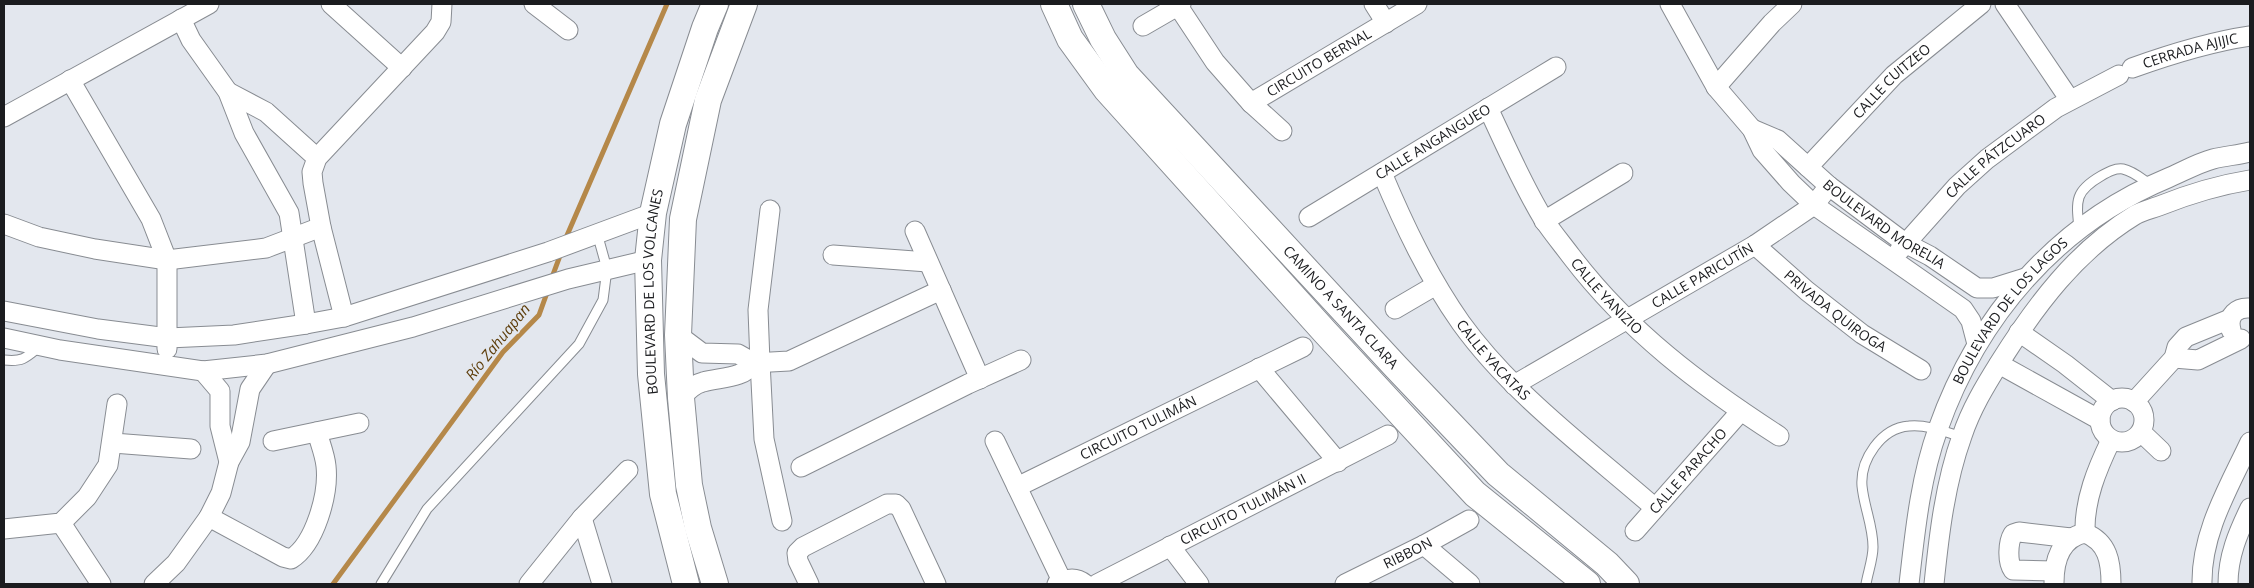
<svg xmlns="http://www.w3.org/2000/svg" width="2254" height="588" font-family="'Open Sans',sans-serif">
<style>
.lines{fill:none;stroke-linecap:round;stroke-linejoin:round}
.stream{stroke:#b58849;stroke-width:5}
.lane-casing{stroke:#888c92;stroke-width:11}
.street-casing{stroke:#888c92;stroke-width:21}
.secondary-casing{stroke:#888c92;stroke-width:28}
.lane{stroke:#fff;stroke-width:9}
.street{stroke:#fff;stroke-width:19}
.secondary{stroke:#fff;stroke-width:26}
.labels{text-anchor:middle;stroke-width:4;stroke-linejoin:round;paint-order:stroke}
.street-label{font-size:14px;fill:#1b1c1f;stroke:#e3e7ee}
.water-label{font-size:15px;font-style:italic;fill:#5f3f0c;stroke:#e3e7ee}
</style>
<rect width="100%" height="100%" fill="#e3e7ee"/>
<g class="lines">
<g class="stream">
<polyline points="565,240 667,4"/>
<polyline points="551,280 561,253"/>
<polyline points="333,584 503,352 539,315 548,290"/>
</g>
<g class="lane-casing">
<g id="lane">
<path d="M2079 228C2076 200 2075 191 2101 176 2108 172 2115 168 2123 169 2133 171 2142 179 2151 185"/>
<path d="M4 360C23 362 26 358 40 346"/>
<polyline points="381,584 427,509 579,344 603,300 607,269 597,233"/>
<path d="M1866 584C1868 572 1873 559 1873 547 1873 526 1864 507 1862 486 1860 460 1881 428 1909 426 1926 424 1946 432 1962 437"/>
</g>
</g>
<g class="street-casing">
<g id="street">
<polyline points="331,4 402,68"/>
<polyline points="534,4 568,30"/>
<polyline points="1374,4 1386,23"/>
<polyline points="1670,4 1716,87 1752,129 1762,150 1791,183 1814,205 1963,309 1971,321 1977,344"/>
<polyline points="2005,4 2070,100"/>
<polyline points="1178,6 1215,62 1251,103 1282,131"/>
<polyline points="181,19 191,40 228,92 244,133 289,213 306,324"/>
<polyline points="1143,26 1181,4"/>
<path id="s1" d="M2132 68C2171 54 2209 42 2250 36"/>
<polyline points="70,80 151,219 167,260 167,349"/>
<polyline points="1716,87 1772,23 1792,4"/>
<polyline points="228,92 266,112 317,158"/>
<path id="s2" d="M1251 103 1417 4"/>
<path id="s3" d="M1488 108C1506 146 1522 184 1544 220 1552 232 1562 244 1571 256 1629 332 1700 385 1779 436"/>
<polyline points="4,117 209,4"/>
<path id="s4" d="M1752 129 1778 140 1829 186 1905 243 1930 256 1977 288H1993L2025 278"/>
<path id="s5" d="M1808 167 1894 75 1981 4"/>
<path id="s6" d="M1382 173C1404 225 1428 276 1461 323 1512 394 1590 451 1655 508"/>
<polyline points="770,210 758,310 760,362 764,439 782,521"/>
<path id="s7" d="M1309 217 1556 67"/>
<polyline points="1544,221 1623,173"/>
<polyline points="4,224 39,237 95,249 167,260 266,248 321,227"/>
<polyline points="915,231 980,379"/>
<path id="s8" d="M1755 245 1807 291 1862 334 1921 370"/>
<path id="s9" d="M1899 251 1957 186 1987 159 2056 108 2119 75"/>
<polyline points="833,255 928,262"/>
<polyline points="1395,309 1436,285"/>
<polyline points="4,311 98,329 168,338 234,335 306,324 344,317 548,252 653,213"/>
<polyline points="344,317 321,227 313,183 312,172 317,158 435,32 441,22 442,4"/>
<path d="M2231 330C2227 315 2237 307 2250 308"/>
<polyline points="2019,332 2065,364 2112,401"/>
<polyline points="678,335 702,353 738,354 754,363 789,361 941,290"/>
<polyline points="4,338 60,350 203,371 267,364 413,327 568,279 648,260"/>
<polyline points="2174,358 2198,360 2241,339"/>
<polyline points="1999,364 2100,420"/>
<polyline points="1259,368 1338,462"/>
<polyline points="203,371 220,391 220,426 229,462"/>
<path id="s10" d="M1514 385 1755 245 1814 205 1829 186"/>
<path d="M681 398C687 391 694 384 703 382 721 377 743 379 754 363"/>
<circle cx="2122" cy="420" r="22"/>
<polyline points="2134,402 2174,358 2177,347 2186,337 2230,319"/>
<polyline points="2141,432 2161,451"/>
<polyline points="273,441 359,423"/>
<polyline points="995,441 1062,581"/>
<polyline points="113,443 191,449"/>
<polyline points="801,467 968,384 1021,360"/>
<path id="s11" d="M1017 487 1303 347"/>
<path d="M209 517 283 557 291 559C315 544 329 494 326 466 325 455 320 443 317 432"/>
<polyline points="582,518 602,584"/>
<polyline points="61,523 101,584"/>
<polyline points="4,529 61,523 87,497 108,465 117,404"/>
<path id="s12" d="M1635 531 1741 411"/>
<path d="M2085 533C2084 500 2097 469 2111 440"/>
<polyline points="1424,545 1470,584"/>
<polyline points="1170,546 1199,584"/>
<path d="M2054 571 2013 570C2007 562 2008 542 2013 534L2019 532 2071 538"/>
<path d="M2054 583C2054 561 2060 538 2085 533 2108 542 2111 562 2111 584"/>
<polyline points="154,584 176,563 209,517 221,493 229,462 240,442 250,389 267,364"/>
<polyline points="529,584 582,518 628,470"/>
<polyline points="809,584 798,561 797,553 803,547 887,504 896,504 901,509 936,584"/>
<path d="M1057 584C1067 578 1076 577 1085 584"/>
<path id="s13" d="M1097 584 1388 435"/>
<path id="s14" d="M1345 584 1424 545 1469 520"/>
<path id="s15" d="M1909 584C1915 532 1920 479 1938 429 1978 316 2057 224 2168 178 2182 172 2198 163 2213 159 2225 156 2238 155 2250 152"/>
<path d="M1934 584C1939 535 1945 483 1962 436 1971 409 1985 386 2000 362 2036 305 2076 251 2135 215 2142 211 2151 209 2159 206 2189 194 2219 185 2250 180"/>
<path d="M2202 584C2201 533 2229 487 2250 442"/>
<path d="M2228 584C2228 556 2238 533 2250 508"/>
</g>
</g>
<g class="secondary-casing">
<g id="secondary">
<polyline points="1054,4 1070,39 1107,90 1325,332 1475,494 1587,584"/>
<path id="s16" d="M1086 4 1103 39 1126 75 1396 367 1498 474 1607 564 1626 584"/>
<path id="s17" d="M686 584 663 494 651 374 648 260 653 213 673 124 705 28 715 4"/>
<polyline points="715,584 698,528 689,485 681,398 678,335 683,219 708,100 744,4"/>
</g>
</g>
<use href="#lane" class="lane"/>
<use href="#street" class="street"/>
<use href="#secondary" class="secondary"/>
</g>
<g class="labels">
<g class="street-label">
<text dy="5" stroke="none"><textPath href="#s1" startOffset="61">CERRADA AJIJIC</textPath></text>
<text dy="5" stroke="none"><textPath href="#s2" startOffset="79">CIRCUITO BERNAL</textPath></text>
<text dy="5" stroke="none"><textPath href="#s5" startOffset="120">CALLE CUITZEO</textPath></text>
<text dy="5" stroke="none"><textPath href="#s7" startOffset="145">CALLE ANGANGUEO</textPath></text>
<text dy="5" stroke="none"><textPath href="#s9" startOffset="136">CALLE PÁTZCUARO</textPath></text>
<text dy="5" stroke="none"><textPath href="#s4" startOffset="164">BOULEVARD MORELIA</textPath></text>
<text dy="5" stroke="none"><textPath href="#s10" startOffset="218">CALLE PARICUTÍN</textPath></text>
<text dy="5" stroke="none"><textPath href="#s17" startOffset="296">BOULEVARD DE LOS VOLCANES</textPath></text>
<text dy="5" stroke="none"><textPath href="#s3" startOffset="224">CALLE YANIZIO</textPath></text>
<text dy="5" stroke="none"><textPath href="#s16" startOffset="398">CAMINO A SANTA CLARA</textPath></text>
<text dy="5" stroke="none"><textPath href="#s8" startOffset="104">PRIVADA QUIROGA</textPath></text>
<text dy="5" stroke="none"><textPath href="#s15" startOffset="298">BOULEVARD DE LOS LAGOS</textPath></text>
<text dy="5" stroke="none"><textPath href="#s6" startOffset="219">CALLE YACATAS</textPath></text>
<text dy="5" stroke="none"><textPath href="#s11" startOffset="135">CIRCUITO TULIMÁN</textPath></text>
<text dy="5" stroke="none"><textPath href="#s12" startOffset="80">CALLE PARACHO</textPath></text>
<text dy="5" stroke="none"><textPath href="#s13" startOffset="164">CIRCUITO TULIMÁN II</textPath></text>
<text dy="5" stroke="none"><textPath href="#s14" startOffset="70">RIBBON</textPath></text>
</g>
<g class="water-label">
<text transform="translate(498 342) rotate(-51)" y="5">Río Zahuapan</text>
</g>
</g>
<rect width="2254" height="588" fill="none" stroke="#1b1c1f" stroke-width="10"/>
</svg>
